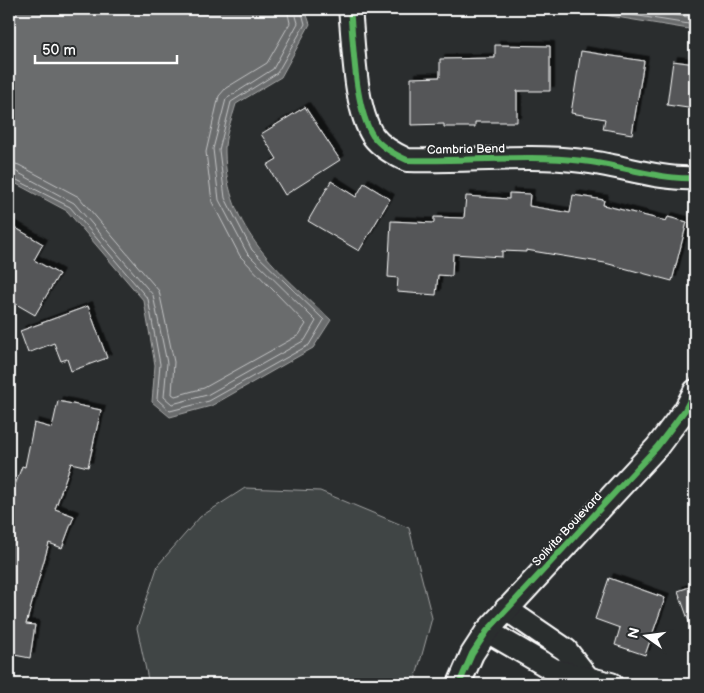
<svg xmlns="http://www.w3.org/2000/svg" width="704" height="693" font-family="'Balsamiq Sans',sans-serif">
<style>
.green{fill:#414445;stroke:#a0a2a2}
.water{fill:#6a6c6d;stroke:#a6a7a7}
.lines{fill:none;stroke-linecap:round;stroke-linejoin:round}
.shore{stroke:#c3c4c5;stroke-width:1}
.building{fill:#555758;stroke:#fff;filter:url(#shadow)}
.street-casing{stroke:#fff;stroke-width:26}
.street{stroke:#2a2d2e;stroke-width:22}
.cycleway-casing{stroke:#2a2d2e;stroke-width:9}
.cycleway{stroke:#56b35d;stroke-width:6}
.labels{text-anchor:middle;stroke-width:4;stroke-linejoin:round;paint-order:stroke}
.street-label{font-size:12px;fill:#fff;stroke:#2a2d2e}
</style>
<defs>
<filter id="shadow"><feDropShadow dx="4.5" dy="-4.5" stdDeviation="0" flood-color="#0009"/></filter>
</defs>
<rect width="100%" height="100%" fill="#2a2d2e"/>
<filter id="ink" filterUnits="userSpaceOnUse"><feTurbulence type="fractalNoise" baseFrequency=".02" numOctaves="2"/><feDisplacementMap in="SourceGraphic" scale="10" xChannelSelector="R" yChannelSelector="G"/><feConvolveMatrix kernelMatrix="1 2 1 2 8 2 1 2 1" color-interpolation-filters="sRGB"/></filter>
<g filter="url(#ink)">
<polygon class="green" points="245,488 320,491 409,528 432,618 414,684 149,684 137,628 158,565 200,517"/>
<g class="water">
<path d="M9 9H305L310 24 281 77 236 104C232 119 224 137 225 152 226 231 279 271 331 320L313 348 211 406 170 417 152 402 155 365 144 301 67 211 9 180Z"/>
<polygon points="421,9 695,9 695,30 598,14 540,10"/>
</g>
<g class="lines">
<g class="shore">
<polyline points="595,9 695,25"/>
<polyline points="636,9 695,18"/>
<polyline points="9,162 19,165 79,197 159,291 174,362 172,394 175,396 204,388 299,335 306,324 240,256 212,202 206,152 219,96 226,88 267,63 290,23 287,9"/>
<polyline points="9,170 15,171 74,203 153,295 167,363 164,397 172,404 207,395 305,340 316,321 247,253 219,200 213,149 226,99 273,69 298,23 294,9"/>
<polyline points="9,176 70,207 148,299 160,364 157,399 170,411 209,401 309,345 324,320 252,250 225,198 219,150 231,102 277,73 305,24 301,9"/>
</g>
</g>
<g class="building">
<polygon points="495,45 550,46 550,91 517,91 517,122 475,122 475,127 444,127 444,124 411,125 411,78 440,77 440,59 495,58"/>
<polygon points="581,51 644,61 632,134 603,129 605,119 571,113"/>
<polygon points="673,61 695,64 695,109 667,105"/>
<polygon points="305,107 340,160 285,195 267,165 277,159 261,134"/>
<polygon points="331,181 356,197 364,183 390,199 359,251 308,221"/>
<polygon points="509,193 530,194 529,206 570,213 573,195 604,200 603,205 666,221 668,217 687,222 672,281 605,263 526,250 526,252 502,251 502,257 453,254 452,276 438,275 436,295 397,292 398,278 388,277 391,221 434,223 434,217 464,218 466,196 509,199"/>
<polygon points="9,224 43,244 34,260 59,274 35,315 9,300"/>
<polygon points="88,306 107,358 71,371 67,359 61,361 54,343 28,353 20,331"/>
<polygon points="58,401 101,410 88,467 71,463 55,509 74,516 62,548 49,543 26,624 35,625 30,658 9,654 9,493 12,494 22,466 25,467 34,423 52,428"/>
<polygon points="609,578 665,598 645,655 615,645 620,628 595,619"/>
<polygon points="695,585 695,632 693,633 678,591"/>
</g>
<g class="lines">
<g class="street-casing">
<g id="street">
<path d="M350 9C354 45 354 107 373 136 381 147 396 155 407 160 466 162 525 154 583 161 619 165 659 180 695 178"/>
<polyline points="506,609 566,650 587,677"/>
<polyline points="487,631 554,670 611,684"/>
<polyline points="459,684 472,654 487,631 657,447 685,410 695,391"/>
</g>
</g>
<use href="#street" class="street"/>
<g class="cycleway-casing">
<g id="cycleway">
<path d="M350 9C354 45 354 107 373 136 381 147 396 155 407 160 466 162 525 154 583 161 619 165 659 180 695 178"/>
<polyline points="459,684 472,654 487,631 657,447 685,410 695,391"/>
</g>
</g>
<use href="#cycleway" class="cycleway"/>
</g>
</g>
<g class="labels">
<g class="street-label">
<text transform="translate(466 149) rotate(-1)" y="4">Cambria Bend</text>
<text transform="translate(567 529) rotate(-47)" y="4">Solivita Boulevard</text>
</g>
</g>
<rect width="704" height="693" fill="none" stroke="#2a2d2e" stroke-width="30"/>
<rect x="15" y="15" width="674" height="663" fill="none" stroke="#fff" stroke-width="2" filter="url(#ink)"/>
<g transform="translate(646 636) rotate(284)" stroke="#2a2d2e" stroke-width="4" paint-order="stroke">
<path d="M0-4L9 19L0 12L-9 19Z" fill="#ffffff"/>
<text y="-8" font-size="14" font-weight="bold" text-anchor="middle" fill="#ffffff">N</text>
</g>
<path d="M35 55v8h142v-8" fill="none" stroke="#ffffff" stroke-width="2.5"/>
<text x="42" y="55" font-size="15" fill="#ffffff" stroke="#2a2d2e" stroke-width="4" paint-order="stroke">50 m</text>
</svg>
